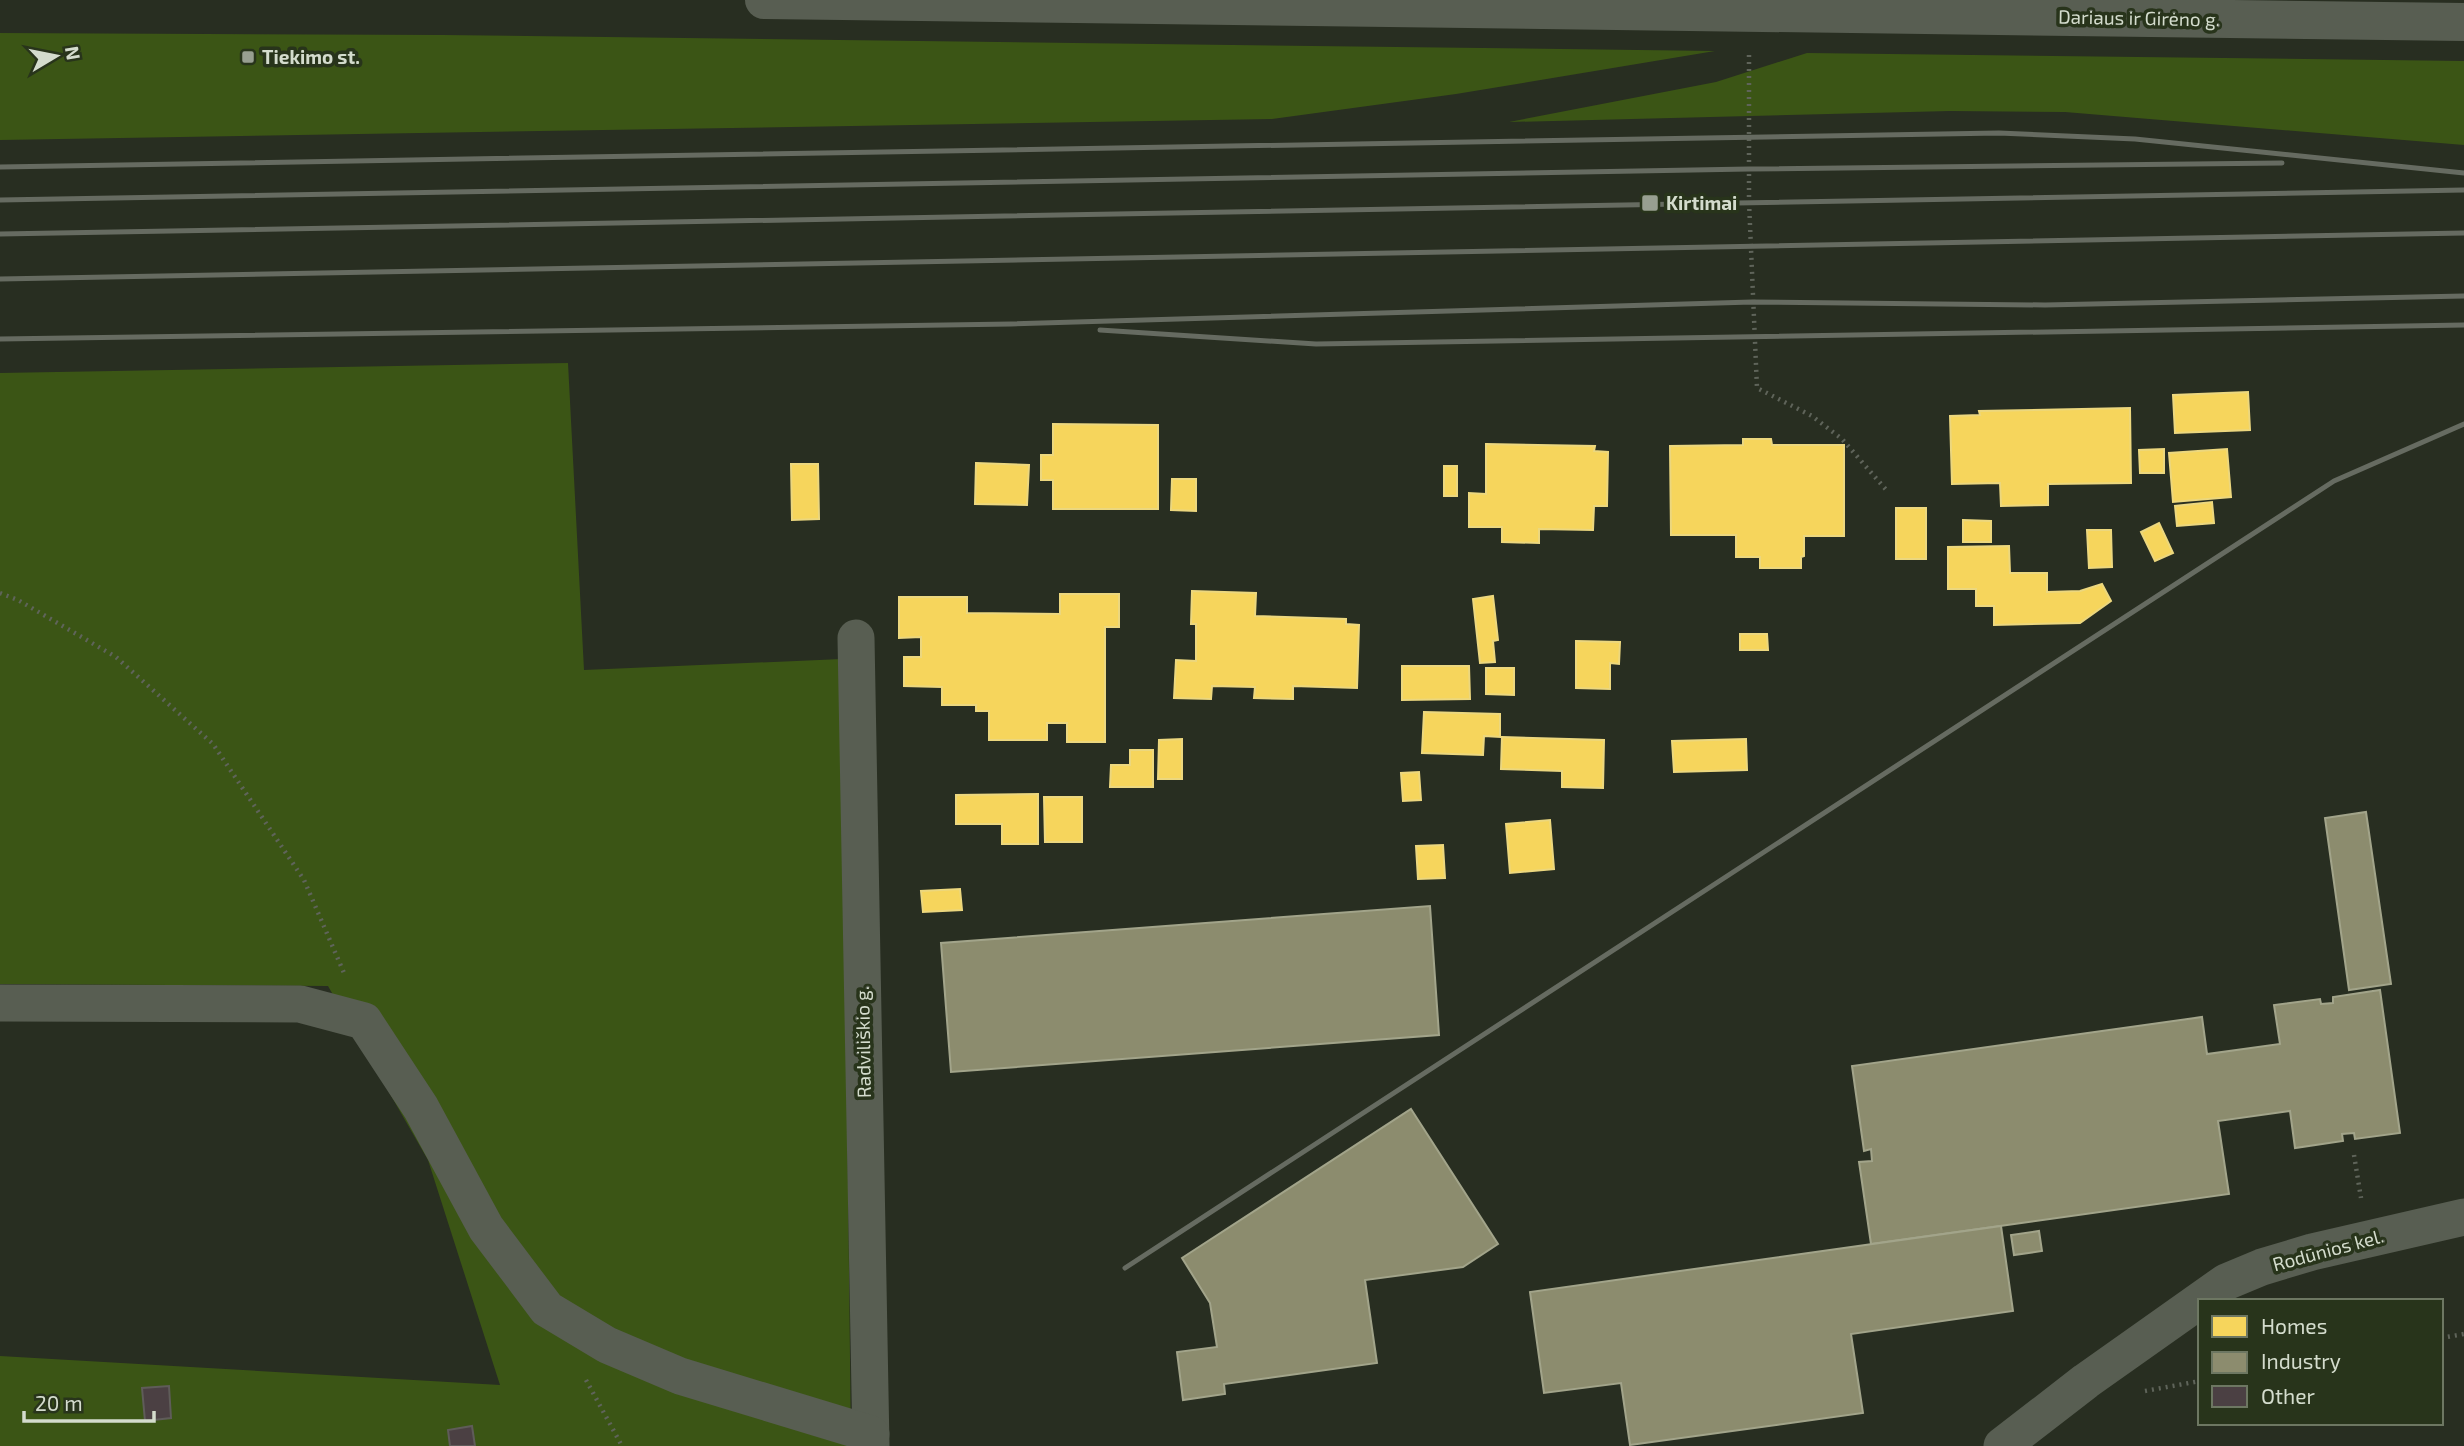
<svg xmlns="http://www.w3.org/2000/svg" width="2464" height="1446" font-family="'Exo 2',sans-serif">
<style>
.green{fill:#3b5515}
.homes{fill:#f6d55c;stroke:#ecd77e;stroke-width:2}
.industry{fill:#8c8c6e;stroke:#a2a48a;stroke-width:2}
.building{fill:#4b4043;stroke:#5f5c59;stroke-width:2}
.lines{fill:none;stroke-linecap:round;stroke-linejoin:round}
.path{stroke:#5f645a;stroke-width:4.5;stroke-dasharray:2 5;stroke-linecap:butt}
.minor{stroke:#585e52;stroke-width:37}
.tertiary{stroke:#585e52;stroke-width:38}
.rail{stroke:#666b61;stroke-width:5}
.poi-dot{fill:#989f91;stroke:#28341b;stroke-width:2.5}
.labels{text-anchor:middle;stroke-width:7;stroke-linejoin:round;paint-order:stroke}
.street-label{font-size:19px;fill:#d4dccd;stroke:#28341b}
.poi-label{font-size:19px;font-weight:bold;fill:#d4dccd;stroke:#28341b;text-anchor:start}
</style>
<rect width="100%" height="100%" fill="#282e21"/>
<g class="green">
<polygon points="0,33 442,35 1715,51 1456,94 1272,119 0,140"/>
<polygon points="1807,53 2464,61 2464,145 2065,112 1950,111 1509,122 1716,82"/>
<polygon points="568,363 584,670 842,659 851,1446 0,1446 0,1356 500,1385 428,1160 328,986 0,984 0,373"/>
</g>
<g class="homes">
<polygon points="2248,392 2250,430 2175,433 2173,395"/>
<polygon points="2130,408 2131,483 2048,484 2048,505 2001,506 2000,483 1952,484 1950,416 1980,415 1979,411"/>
<polygon points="1053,424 1158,425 1158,509 1053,509 1053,480 1041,480 1041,455 1053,455"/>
<polygon points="1743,439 1771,439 1772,445 1844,445 1844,536 1804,536 1804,556 1801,557 1801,568 1760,568 1760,557 1736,557 1736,535 1671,535 1670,446 1743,445"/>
<polygon points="1486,444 1595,446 1594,451 1608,452 1607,506 1594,506 1593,530 1539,529 1539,543 1502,542 1502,527 1469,527 1469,493 1486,494"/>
<polygon points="2164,449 2164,473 2140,473 2139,450"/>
<polygon points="2227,449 2231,497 2173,502 2169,453"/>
<polygon points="976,463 1029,465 1027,505 975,504"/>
<polygon points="791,464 818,464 819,519 792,520"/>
<rect x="1444" y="466" width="13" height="30"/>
<polygon points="1172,479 1196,479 1196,511 1171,510"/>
<polygon points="2212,502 2214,523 2177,526 2175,506"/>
<rect x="1896" y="508" width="30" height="51"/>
<polygon points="1963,520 1991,521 1991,542 1963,542"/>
<polygon points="2159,523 2173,553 2155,561 2141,532"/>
<polygon points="2087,530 2111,530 2112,567 2089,568"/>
<polygon points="2009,546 2010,573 2047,573 2047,592 2080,591 2102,584 2111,601 2080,623 1994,625 1994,606 1976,606 1976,589 1948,589 1948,547"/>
<polygon points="1192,591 1256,593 1255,616 1346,619 1346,624 1359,625 1357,688 1293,686 1293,699 1254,698 1255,687 1212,686 1211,699 1174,698 1176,660 1196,661 1196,624 1191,624"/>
<polygon points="1060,594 1119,594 1119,627 1105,627 1105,742 1067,742 1067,723 1047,723 1047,740 989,740 989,711 976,711 976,705 942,705 942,687 904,686 904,657 921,657 921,637 899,638 899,597 967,597 967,613 1060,614"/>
<polygon points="1493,596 1498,640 1493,641 1495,662 1480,663 1473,599"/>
<polygon points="1740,634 1767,634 1768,650 1740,650"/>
<polygon points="1576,641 1620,642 1619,664 1610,663 1610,689 1576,688"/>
<polygon points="1402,666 1469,666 1470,699 1402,700"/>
<polygon points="1486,668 1514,668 1514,695 1486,694"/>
<polygon points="1424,712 1500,714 1500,737 1484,736 1483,755 1422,753"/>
<polygon points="1502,737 1604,740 1603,788 1562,787 1562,771 1501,769"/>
<polygon points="1182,739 1182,779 1158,779 1159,740"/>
<polygon points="1746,739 1747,770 1674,772 1672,741"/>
<polygon points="1130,750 1153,750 1153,787 1110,787 1111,765 1130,765"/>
<polygon points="1419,772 1421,800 1403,801 1401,773"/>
<polygon points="1038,794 1038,844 1002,844 1002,824 956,824 956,795"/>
<polygon points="1044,797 1082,797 1082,842 1045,842"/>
<polygon points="1550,820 1554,869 1510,873 1506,824"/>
<polygon points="1443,845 1445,878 1418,879 1416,846"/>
<polygon points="960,889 962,910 923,912 921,891"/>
</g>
<g class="industry">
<polygon points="2366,812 2391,984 2349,990 2325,818"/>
<polygon points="1430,906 1439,1035 951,1072 941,943"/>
<polygon points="2380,990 2400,1133 2355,1139 2354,1133 2342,1134 2343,1141 2295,1148 2290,1111 2218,1121 2229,1194 1871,1244 1859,1162 1872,1161 1871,1149 1864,1151 1852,1066 2202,1017 2207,1054 2280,1044 2274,1005 2320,999 2321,1004 2333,1003 2333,997"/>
<polygon points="1411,1109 1498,1244 1463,1267 1365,1280 1377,1363 1224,1384 1225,1394 1183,1400 1177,1352 1217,1347 1210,1303 1182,1258"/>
<polygon points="2001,1226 2013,1311 1851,1334 1863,1413 1630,1445 1621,1383 1544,1393 1530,1292"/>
<polygon points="2039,1231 2042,1251 2014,1255 2011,1235"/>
</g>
<g class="building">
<polygon points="169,1386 171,1418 145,1421 142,1388"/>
<polygon points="472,1426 475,1446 450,1446 448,1430"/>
</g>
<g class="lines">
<g class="path">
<polyline points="1749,55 1749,202 1757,388 1812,416 1842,439 1888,492"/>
<polyline points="0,593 18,600 116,657 213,744 304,880 344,973"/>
<polyline points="2354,1155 2361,1198"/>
<polyline points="2441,1338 2464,1334"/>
<polyline points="586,1380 622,1446"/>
<polyline points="2145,1391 2200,1381"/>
</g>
<g class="minor">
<polyline points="856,638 871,1446"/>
<polyline points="0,1003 300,1004 364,1021 421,1108 486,1228 547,1309 607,1345 680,1376 871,1434"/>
<polyline points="2002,1446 2086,1381 2226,1282 2262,1267 2312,1252 2464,1217"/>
</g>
<polyline class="tertiary" points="764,0 2464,22"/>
<g class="rail">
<polyline points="0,167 1999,133 2135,139 2464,173"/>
<polyline points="0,200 1749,169 2282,163"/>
<polyline points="0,234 2464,190"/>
<polyline points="0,279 2464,233"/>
<polyline points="1100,330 1316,344 2464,325"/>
<polyline points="0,339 1011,324 1752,302 2045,305 2464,296"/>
<polyline points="1125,1268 2334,481 2464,424"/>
</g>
</g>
<g class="poi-dot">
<rect x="241" y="50" width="14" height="14" rx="3.5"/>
<rect x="1641" y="194" width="18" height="18" rx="3.5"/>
</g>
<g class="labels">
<g class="street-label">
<text transform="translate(2139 18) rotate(1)" y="7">Dariaus ir Girėno g.</text>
<text transform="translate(863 1042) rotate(-91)" y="7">Radviliškio g.</text>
<text transform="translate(2328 1250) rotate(-15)" y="7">Rodūnios kel.</text>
</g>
<g class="poi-label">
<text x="262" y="64">Tiekimo st.</text>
<text x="1666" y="210">Kirtimai</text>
</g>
</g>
<rect x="2198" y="1299" width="245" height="126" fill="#28341b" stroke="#6d7762" stroke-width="2"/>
<rect x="2212" y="1316" width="35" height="21" fill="#f6d55c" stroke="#6d7762" stroke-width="2"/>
<text x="2261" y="1334" font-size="21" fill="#d4dccd">Homes</text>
<rect x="2212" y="1352" width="35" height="21" fill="#8c8c6e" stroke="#6d7762" stroke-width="2"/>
<text x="2261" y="1369" font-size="21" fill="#d4dccd">Industry</text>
<rect x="2212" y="1386" width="35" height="21" fill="#4b4043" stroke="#6d7762" stroke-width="2"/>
<text x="2261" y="1404" font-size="21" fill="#d4dccd">Other</text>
<g transform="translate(56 56) rotate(80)" stroke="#28341b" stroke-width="5" paint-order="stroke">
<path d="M0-5L12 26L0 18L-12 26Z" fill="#d4dccd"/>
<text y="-10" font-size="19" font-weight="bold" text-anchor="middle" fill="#d4dccd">N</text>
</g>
<path d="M24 1411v10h130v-10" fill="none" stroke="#d4dccd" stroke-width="3.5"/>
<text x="35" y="1411" font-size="21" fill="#d4dccd" stroke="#28341b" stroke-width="5" paint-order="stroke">20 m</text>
</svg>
